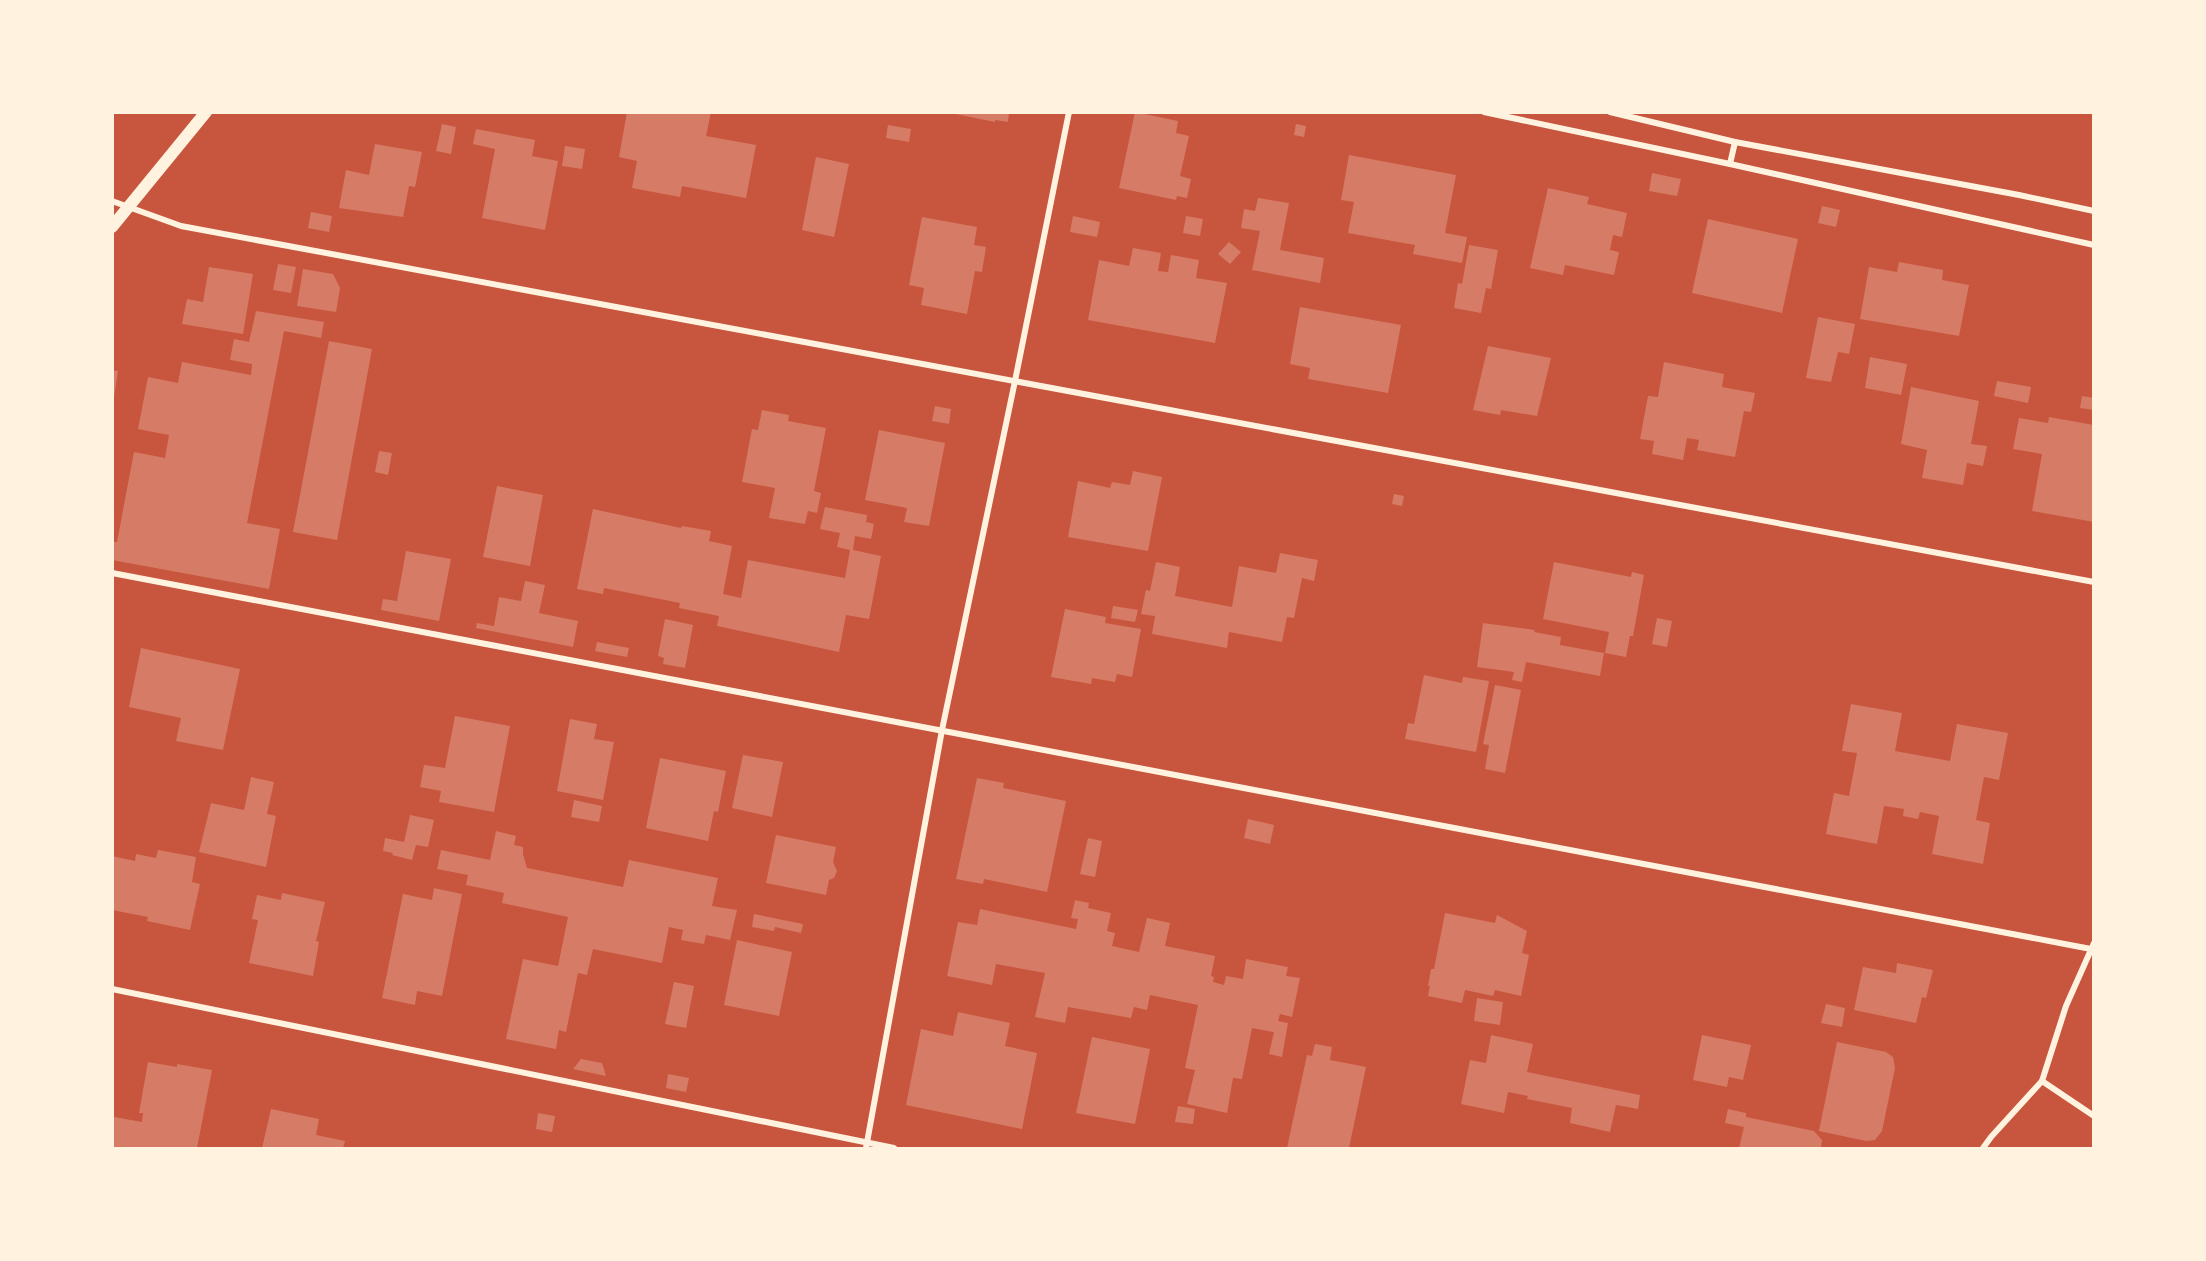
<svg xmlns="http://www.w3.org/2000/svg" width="2206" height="1261" font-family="'Titillium Web',sans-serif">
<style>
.building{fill:#d67c66}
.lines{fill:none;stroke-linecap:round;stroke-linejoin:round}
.minor{stroke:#fff3e0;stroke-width:6}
.secondary{stroke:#fff3e0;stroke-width:12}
</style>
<rect width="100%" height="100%" fill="#c8553d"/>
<g class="building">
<polygon points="627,112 711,112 706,136 756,145 746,198 682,186 680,197 632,188 637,161 619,157"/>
<polygon points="946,112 1009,112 1008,122 995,120 995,122"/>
<polygon points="1135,112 1178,121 1176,133 1189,136 1180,176 1191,179 1187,198 1177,196 1176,200 1119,188"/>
<polygon points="442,124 456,127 451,154 436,151"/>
<polygon points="1296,124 1306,126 1304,137 1294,135"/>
<polygon points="888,125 911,129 909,142 886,138"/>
<polygon points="476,129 535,140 532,156 558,161 545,230 482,218 495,149 473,144"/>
<polygon points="375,144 422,152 415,187 409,186 403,217 339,208 346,170 369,175"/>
<polygon points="565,146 585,149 582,169 562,166"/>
<polygon points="1349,155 1456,175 1445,233 1467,237 1462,263 1413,254 1415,245 1348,233 1354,202 1341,200"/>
<polygon points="816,157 849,164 834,237 802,230"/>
<polygon points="1652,173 1681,179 1677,196 1649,191"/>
<polygon points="1548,188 1589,197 1587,204 1627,213 1622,237 1613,235 1610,250 1619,252 1614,275 1565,265 1563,275 1530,268"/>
<polygon points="1258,198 1289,203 1280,250 1324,258 1320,283 1252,270 1260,231 1241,228 1244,209 1255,211"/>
<polygon points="1822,206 1840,210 1836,227 1818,223"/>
<polygon points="311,212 332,216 329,232 308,228"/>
<polygon points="1073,216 1100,222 1097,237 1070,232"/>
<polygon points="1186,216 1203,219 1200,236 1183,233"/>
<polygon points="922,217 977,227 974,245 986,247 982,272 975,271 967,314 921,305 924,288 909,285"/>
<polygon points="1708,219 1798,239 1782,313 1692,293"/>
<polygon points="1229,242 1241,252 1230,264 1218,254"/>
<polygon points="1469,245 1498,250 1491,289 1486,288 1481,313 1454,308 1458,283 1462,284"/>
<polygon points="1133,248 1161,253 1158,271 1168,272 1171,255 1199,260 1196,278 1227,283 1215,343 1088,320 1099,260 1129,266"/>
<polygon points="1899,262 1943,270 1942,280 1969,285 1959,336 1860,319 1869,267 1897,272"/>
<polygon points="278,264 296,267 291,293 273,290"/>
<polygon points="209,267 253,274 243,334 182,324 187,299 203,302"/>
<polygon points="303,269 333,274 340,288 336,312 297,306"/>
<polygon points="1300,307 1401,325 1388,393 1308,379 1310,368 1290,364"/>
<polygon points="256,311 324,322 321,338 284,331 247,523 280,529 269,589 112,560 112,542 117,542 134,452 165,458 169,435 138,429 148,377 178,383 182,362 251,375 252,364 230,360 234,339 249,342"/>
<polygon points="1818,317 1855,324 1849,354 1838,352 1831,382 1806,378"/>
<polygon points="329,341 372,349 337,540 293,532"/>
<polygon points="1488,346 1551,358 1537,416 1501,410 1500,415 1473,410"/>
<polygon points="1870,357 1907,364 1901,395 1865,388"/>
<polygon points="1664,362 1724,374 1722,387 1755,393 1751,412 1744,411 1735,457 1697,450 1699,440 1687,438 1683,460 1652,454 1654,441 1640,439 1648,396 1658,397"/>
<polygon points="112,370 118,371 114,397 112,397"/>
<polygon points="1997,381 2031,387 2028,403 1994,396"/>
<polygon points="1911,387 1979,401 1971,444 1987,446 1983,466 1967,463 1963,485 1922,478 1927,450 1901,444"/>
<polygon points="2082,396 2094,398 2094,410 2080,408"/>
<polygon points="935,406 951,409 949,424 932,421"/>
<polygon points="762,410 789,415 788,421 826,428 814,491 821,493 817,513 808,511 805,524 769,518 775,488 742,482 752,429 758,430"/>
<polygon points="2049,417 2094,425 2094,522 2032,511 2042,454 2013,449 2019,418 2048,423"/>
<polygon points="879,430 945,443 929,526 904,522 907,508 865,500"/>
<polygon points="379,451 392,453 388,475 375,472"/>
<polygon points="1133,471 1162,477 1148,551 1068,537 1078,481 1110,488 1112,482 1130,485"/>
<polygon points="497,486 543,495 530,566 483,557"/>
<polygon points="1394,494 1404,496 1402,506 1392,504"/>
<polygon points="825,507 867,515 866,522 874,524 871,539 855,536 853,550 881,556 869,619 846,615 839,652 717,626 719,616 679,608 680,603 604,588 603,594 577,589 593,509 681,528 682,526 711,531 709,541 732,546 723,594 741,598 748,560 845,578 850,550 837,547 840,533 820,529"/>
<polygon points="406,551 451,559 439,621 381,610 383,599 397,601"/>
<polygon points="1280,553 1318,560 1314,581 1302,578 1294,618 1287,617 1282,642 1229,632 1227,648 1152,634 1155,616 1141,614 1146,590 1150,591 1156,562 1180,567 1175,596 1232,607 1239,566 1276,573"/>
<polygon points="1554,562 1631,577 1632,572 1644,575 1633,636 1630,636 1626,657 1605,653 1609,632 1543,619"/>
<polygon points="525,581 545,585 539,613 578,621 573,647 476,628 477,623 494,626 499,597 521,601"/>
<polygon points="1113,606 1138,610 1135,622 1111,618"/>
<polygon points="1065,609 1106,617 1105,623 1141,629 1132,677 1117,674 1115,682 1092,678 1091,684 1051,677"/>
<polygon points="1657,618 1672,621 1667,647 1652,644"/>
<polygon points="665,619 693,625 685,668 663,664 664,658 658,656"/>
<polygon points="1483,623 1535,630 1534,632 1561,637 1560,645 1604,653 1600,676 1526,662 1522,682 1512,680 1514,672 1477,667"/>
<polygon points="597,642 629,648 627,657 595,651"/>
<polygon points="141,648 240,669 223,750 176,741 181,718 129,707"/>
<polygon points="1424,675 1462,683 1463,677 1489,681 1476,752 1405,739 1408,723 1414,724"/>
<polygon points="1495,685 1521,690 1505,773 1485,769 1489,745 1483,744"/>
<polygon points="1851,704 1902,713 1895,751 1950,761 1957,724 2008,733 1999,780 1984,777 1976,820 1990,823 1983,864 1932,854 1939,816 1920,812 1918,819 1903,816 1904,809 1884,806 1877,844 1826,834 1834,793 1849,796 1857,753 1842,751"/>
<polygon points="455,716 510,726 494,812 439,802 441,791 420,787 424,765 445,768"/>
<polygon points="570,719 597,724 594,739 614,742 603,800 557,791"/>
<polygon points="743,755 783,762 772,817 732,808"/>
<polygon points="660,758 726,771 718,812 714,811 708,841 646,828"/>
<polygon points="251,777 274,782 267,814 276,816 266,867 199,852 211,803 244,810"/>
<polygon points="977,778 1004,783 1003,788 1066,801 1047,892 984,879 983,884 956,879"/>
<polygon points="574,800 602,806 599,822 571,817"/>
<polygon points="410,815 434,820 428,847 416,845 412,860 392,855 393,853 383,851 385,838 404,842"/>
<polygon points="1248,819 1274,825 1270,844 1244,838"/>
<polygon points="496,831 516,836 514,845 523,847 523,854 527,868 623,887 629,860 718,878 712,906 737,910 730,940 706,935 704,944 681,940 683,930 669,927 662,963 593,949 587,975 578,973 566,1032 559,1030 556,1049 506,1039 523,959 558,966 568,917 502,903 504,893 466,885 468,875 437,869 441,850 490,860"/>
<polygon points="776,835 836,847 833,862 837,871 834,878 829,880 826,895 766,883"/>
<polygon points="1088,838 1102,841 1095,877 1080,874"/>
<polygon points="158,850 196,857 192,882 200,884 190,930 147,921 148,917 112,910 112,856 135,861 136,854 156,858"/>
<polygon points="434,888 462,894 442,996 417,991 415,1005 382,998 403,894 432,900"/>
<polygon points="282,893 325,902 316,941 319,942 313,976 249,963 258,920 252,919 257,895 281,900"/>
<polygon points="1075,900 1089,903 1088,908 1111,913 1107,931 1115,933 1112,946 1139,952 1147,918 1170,923 1165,946 1215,956 1211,976 1214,977 1213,982 1224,985 1226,976 1243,979 1246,959 1288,967 1286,976 1300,978 1292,1017 1280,1014 1278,1021 1288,1023 1282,1057 1269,1054 1274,1032 1252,1028 1242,1079 1233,1078 1227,1113 1187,1104 1195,1070 1185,1068 1198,1005 1150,995 1147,1010 1134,1007 1131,1018 1068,1007 1065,1023 1035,1017 1045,973 996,964 992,985 947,976 958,922 977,925 980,909 1076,929 1078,919 1071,918"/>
<polygon points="1445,913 1495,923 1497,915 1527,931 1522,953 1529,955 1521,996 1495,990 1493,996 1465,990 1462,1003 1428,996 1430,986 1428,986 1431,969 1434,969"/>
<polygon points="754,914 803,924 801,933 775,927 774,931 752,927"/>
<polygon points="737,940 792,952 779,1016 724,1005"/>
<polygon points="1897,963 1933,970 1926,998 1922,997 1916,1023 1854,1010 1863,967 1896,973"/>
<polygon points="674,982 694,986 686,1028 665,1024"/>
<polygon points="1477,998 1503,1002 1500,1025 1474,1021"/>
<polygon points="1826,1004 1845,1008 1842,1027 1821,1023"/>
<polygon points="958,1012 1010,1023 1005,1046 1037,1053 1022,1129 906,1105 921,1029 953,1036"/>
<polygon points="1491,1035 1533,1044 1527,1072 1640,1095 1638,1109 1616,1105 1610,1132 1570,1123 1572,1108 1527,1099 1528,1096 1508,1092 1504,1113 1461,1104 1470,1060 1486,1063"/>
<polygon points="1702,1035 1751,1045 1743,1080 1729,1077 1727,1087 1693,1080"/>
<polygon points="1092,1037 1150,1049 1135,1124 1076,1113"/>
<polygon points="1837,1042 1886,1052 1893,1057 1895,1068 1882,1131 1875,1140 1866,1141 1819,1131"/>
<polygon points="1315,1044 1332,1047 1330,1060 1366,1067 1349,1148 1287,1148 1307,1055 1312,1056"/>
<polygon points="581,1059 602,1063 606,1076 573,1069"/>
<polygon points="148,1062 177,1067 177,1064 212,1070 197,1148 112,1148 114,1117 142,1122 143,1113 139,1113"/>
<polygon points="668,1074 689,1078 686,1092 666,1088"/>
<polygon points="1178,1106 1195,1109 1193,1124 1175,1122"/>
<polygon points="271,1109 319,1119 316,1135 345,1141 343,1148 262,1148"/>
<polygon points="1728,1109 1746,1113 1746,1117 1814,1131 1822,1140 1821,1148 1807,1147 1807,1148 1739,1148 1744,1127 1725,1123"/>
<polygon points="538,1113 555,1116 552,1132 536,1129"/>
</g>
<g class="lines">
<g class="minor">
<polyline points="1484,112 1730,164 2094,245"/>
<polyline points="1610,112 1735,142 2019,195 2094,211"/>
<polyline points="1730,164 1735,142"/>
<polyline points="112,201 181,226 2094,582"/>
<polyline points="112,573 2091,949"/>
<polyline points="2094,943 2066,1006 2042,1081 2094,1116"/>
<polyline points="112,989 894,1148"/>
<polyline points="866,1148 942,730 1015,381 1069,112"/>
<polyline points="1983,1148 1991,1137 2042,1081"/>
</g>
<polyline class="secondary" points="112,227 206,112"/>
</g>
<rect width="2206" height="1261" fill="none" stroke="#fff3e0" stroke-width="228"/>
</svg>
